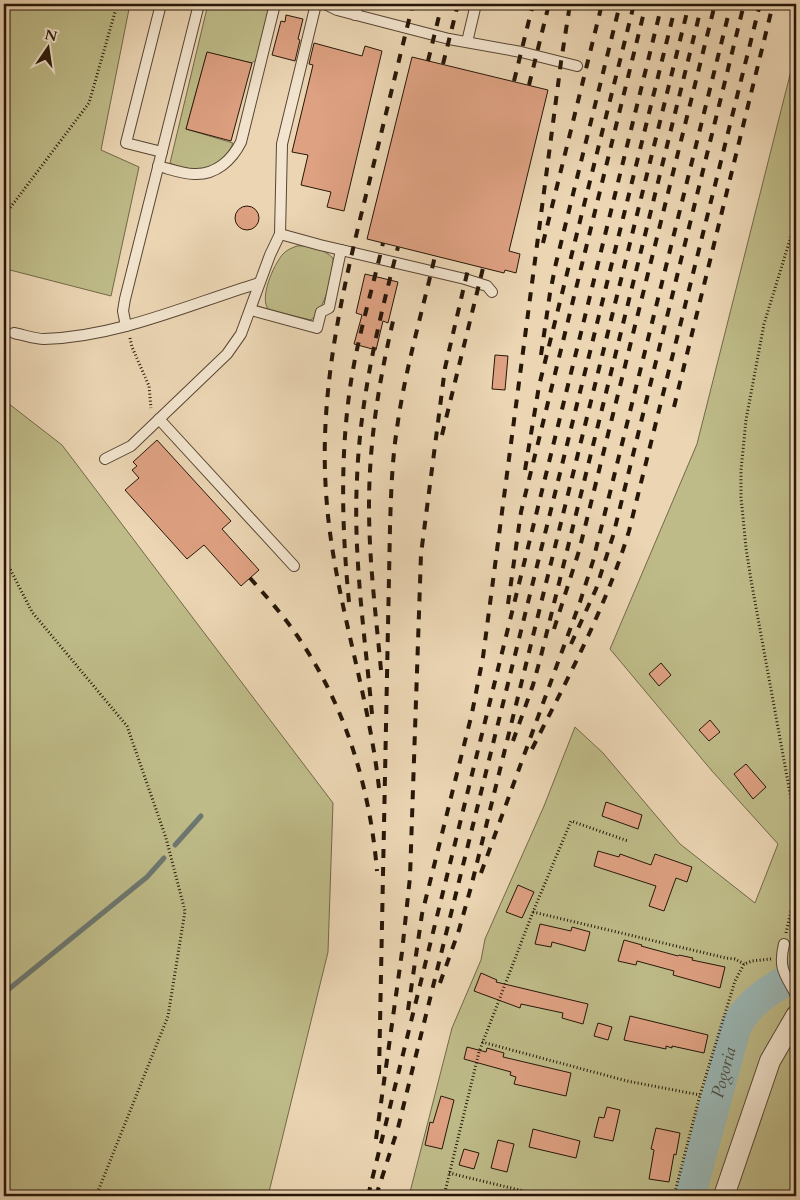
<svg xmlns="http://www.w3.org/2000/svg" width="800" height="1200" font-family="Cardo,serif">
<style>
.green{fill:#bebb88;stroke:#726948}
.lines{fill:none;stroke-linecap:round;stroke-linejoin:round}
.stream{stroke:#6c7770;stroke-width:5}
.river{stroke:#9ab7b5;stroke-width:31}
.building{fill:#dea182;stroke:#271708}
.lane-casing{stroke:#584633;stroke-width:12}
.street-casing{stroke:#584633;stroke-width:22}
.path{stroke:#271708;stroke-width:3;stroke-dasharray:1 2.5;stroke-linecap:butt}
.lane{stroke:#f2e4ce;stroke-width:10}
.street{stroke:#f2e4ce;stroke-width:20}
.rail{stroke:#271708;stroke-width:4;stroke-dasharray:9 9;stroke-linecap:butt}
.labels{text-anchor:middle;stroke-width:4;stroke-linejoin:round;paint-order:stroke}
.water-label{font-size:18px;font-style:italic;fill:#4f4f45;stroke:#f2e4ce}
</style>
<rect width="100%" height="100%" fill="#ebd5b3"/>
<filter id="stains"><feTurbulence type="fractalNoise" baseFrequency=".004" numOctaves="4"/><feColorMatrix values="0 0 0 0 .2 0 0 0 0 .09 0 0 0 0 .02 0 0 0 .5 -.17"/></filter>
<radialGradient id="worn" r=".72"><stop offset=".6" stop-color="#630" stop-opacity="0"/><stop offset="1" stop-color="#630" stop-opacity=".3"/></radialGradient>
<g class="green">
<polygon points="4,4 130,4 101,150 139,167 111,296 10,270 4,294"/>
<path d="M208 4H269L270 9 257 59 252 63 207 53 186 129 233 143C225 163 206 173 185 168 180 167 175 166 170 163Z"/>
<polygon points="796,51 796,1017 716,1196 409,1196 452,1028 481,960 485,939 544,806 575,727 603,753 680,844 755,903 778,844 712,771 610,649 697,444"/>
<path d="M297 246C309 245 324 249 333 258 334 275 324 310 311 320L269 310C258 299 274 264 283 254 287 250 291 248 297 246Z"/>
<polygon points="4,400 62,445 333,803 328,952 268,1196 4,1196"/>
<polygon points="796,1035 796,1196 732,1196 775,1069"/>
</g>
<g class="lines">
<g class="stream">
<polyline points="175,845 201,816"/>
<polyline points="4,993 147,877 164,858"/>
</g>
<path class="river" id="s1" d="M690 1196 736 1026C750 1001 772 988 796 975"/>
</g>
<g class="building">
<polygon points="286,15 303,19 298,39 300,40 295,61 272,55 281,21 285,22"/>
<polygon points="314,43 362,56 365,46 382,51 344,211 327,207 331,192 301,185 308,155 292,152 313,65 309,64"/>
<polygon points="207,52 252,63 231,141 186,129"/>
<polygon points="412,57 548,90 509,251 520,254 516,273 505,270 504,273 367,239"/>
<circle cx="247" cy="218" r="12"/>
<polygon points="365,274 398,282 388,323 383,321 376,350 354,344 362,315 356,313"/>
<polygon points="495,355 508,356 505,390 492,389"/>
<polygon points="157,440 231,521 222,529 259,570 241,586 204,545 187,559 125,490 139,478 132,470 137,466 133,462"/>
<polygon points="661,663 671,675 659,686 649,674"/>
<polygon points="710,720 720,732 709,741 699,730"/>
<polygon points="746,764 766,787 753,799 734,774"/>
<polygon points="606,802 642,815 638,829 602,816"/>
<polygon points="598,851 619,857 620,854 651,865 655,854 692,867 687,882 676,878 664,911 649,906 656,886 594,866"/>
<polygon points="518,885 534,892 522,918 506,912"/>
<polygon points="540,924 571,931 572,927 590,932 585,951 552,942 551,947 535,944"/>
<polygon points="624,940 642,945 641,946 678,956 679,955 693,958 692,960 725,967 720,988 673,975 674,971 637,961 636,965 618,961"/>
<polygon points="481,973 497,980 496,982 588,1004 583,1024 562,1018 563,1013 521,1004 520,1008 474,991"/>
<polygon points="630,1016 708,1035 704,1053 672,1046 672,1048 666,1046 666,1049 624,1040"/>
<polygon points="598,1023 612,1027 608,1040 594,1036"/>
<polygon points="467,1047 486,1052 487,1048 504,1053 503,1057 571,1073 566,1096 514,1084 516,1077 510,1075 511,1072 464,1059"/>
<polygon points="441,1096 454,1100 442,1149 425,1145 430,1122 433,1123"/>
<polygon points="607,1107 620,1110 613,1141 594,1137 599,1117 604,1118"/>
<polygon points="656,1128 680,1133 676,1155 674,1154 669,1182 649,1179 654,1150 651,1149"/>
<polygon points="533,1129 580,1141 576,1158 529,1147"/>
<polygon points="498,1140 514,1144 507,1172 491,1168"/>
<polygon points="464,1149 479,1153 474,1169 459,1165"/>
</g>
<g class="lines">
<g class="lane-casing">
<g id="lane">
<polyline points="161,4 126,143 162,152"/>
<polyline points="316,4 282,144 280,234 320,245 465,279 487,286 492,292"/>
<polyline points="325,4 337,10 449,39 521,52 577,66"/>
<polyline points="355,15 358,4"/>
<polyline points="467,42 476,4"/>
<path d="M158 166C170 169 183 174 194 174 216 175 232 160 241 142L275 4"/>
<polyline points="251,310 317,328 321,312 329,308 341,250"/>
<polyline points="126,326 123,311 125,299 199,4"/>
<path d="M14 333C24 335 35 339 44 339 118 337 190 304 259 283"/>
<polyline points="159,419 294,566"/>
<polyline points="105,459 131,446 227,354 241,334 270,255 280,234"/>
<path d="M784 944C778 969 785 974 796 995"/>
</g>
</g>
<g class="street-casing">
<polyline id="street" points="724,1196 770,1061 796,1016"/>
</g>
<g class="path">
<polyline points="4,216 89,103 115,12 115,4"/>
<polyline points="796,220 764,324 746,420 741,470 741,497 746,548 751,580 796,826"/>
<polyline points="130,338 132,347 149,386 151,408"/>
<polyline points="4,557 32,612 127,726 166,838 185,911 168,1016 96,1196"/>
<polyline points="533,912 726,958 735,959 744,964"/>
<polyline points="786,933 796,889"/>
<polyline points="482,1042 627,1081 700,1095"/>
<polyline points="449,1173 544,1196"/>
<polyline points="444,1196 479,1052 533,912 571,821 628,841"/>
<polyline points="674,1196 700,1095 735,981 744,964 752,961 771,959"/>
</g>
<use href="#lane" class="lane"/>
<use href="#street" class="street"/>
<g class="rail">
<polyline points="428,61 442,4"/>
<polyline points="443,64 458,4"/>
<polyline points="514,81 533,4"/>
<polyline points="529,85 549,4"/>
<polyline points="543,243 602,4"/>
<polyline points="541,355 550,293 556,263 620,4"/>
<polyline points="674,407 773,4"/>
<polyline points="442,435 483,268"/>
<polyline points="525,470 539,386 634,4"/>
<path d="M250 578C266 596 282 614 296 634 345 704 370 787 377 871"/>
<path d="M349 602C342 531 340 459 350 388 357 339 372 291 383 243"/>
<polyline points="508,604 521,512 646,4"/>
<polyline points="554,629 579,551 715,4"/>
<polyline points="571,644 596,589 613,536 744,4"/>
<path d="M381 670C376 616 369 561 369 506 369 442 379 380 394 317"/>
<path d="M372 714C365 636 353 557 357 479 360 399 378 324 398 247"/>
<polyline points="513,741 533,685 541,656 702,4"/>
<path d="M532 749C568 678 606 607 629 531L760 4"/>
<path d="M379 788C368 688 332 592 326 492 319 391 342 292 366 195 382 131 397 67 413 4"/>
<polyline points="481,873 580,602 593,561 731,4"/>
<polyline points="440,983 459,930 471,887 689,4"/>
<polyline points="408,1010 422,914 472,713 483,657 561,62 570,4"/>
<path d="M379 1074 390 527C391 494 392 461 397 428 405 370 422 313 435 256"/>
<polyline points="376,1139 402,952 410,877 421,554 445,368 469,265"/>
<polyline points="368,1196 662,4"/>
<polyline points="376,1196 398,1128 676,4"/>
</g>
</g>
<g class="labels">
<g class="water-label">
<text dy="6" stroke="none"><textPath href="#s1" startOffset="128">Pogoria</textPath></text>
</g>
</g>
<rect width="800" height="1200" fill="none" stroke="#ebd5b3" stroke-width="20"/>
<rect x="5" y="5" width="790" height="1190" fill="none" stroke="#271708" stroke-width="2.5"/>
<rect x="10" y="10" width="780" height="1180" fill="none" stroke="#271708"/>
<g transform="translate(48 48) rotate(13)" stroke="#f2e4ce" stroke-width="4" paint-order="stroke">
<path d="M0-4L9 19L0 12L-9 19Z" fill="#271708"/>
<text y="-8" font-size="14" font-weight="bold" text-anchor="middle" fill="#271708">N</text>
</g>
<rect width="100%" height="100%" filter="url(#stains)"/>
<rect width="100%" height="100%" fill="url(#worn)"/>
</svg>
